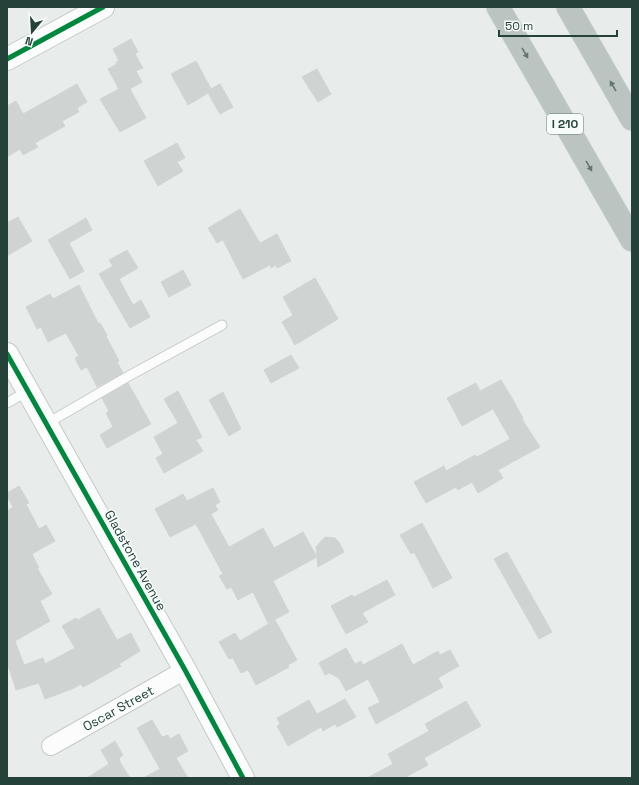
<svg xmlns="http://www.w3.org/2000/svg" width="639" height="785" font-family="'Space Grotesk',sans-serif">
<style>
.building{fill:#cfd4d2;stroke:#d1d6d4}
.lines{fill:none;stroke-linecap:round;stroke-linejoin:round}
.lane-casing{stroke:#c5cac8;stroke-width:11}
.street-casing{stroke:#c5cac8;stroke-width:20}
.secondary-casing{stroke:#c3cbc8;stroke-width:24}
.highway-casing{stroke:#c3ccc9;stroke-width:24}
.lane{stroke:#fcfcfc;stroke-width:9}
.street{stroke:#fcfcfc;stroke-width:18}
.secondary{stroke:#fcfcfc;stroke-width:22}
.highway{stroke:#bcc4c2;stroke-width:22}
.cycleway-casing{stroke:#f7fbf9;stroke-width:8}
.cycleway{stroke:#00873e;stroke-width:5}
.oneway{fill:#617670}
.labels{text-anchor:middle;stroke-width:3;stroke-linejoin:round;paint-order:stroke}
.shield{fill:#f7fbf9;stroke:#637a73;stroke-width:1}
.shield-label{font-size:12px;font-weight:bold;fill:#24423a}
.street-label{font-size:13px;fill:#24423a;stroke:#f7fbf9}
</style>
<rect width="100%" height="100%" fill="#e8edeb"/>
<g class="building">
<polygon points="131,39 138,52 135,54 143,68 136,71 142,82 130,89 146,118 120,132 100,99 119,89 108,69 117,64 116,62 119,61 113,49"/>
<polygon points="196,61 211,89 220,84 233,107 220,114 208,93 188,105 171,74"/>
<polygon points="317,69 331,94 318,102 302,77"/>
<polygon points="77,84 87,102 77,108 79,112 62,121 65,126 35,143 38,147 23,155 20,149 7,157 7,106 16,101 23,114"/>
<polygon points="177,143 185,158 177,162 183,171 158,186 144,161"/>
<polygon points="240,209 260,243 277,234 291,261 277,268 276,265 271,268 270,265 243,279 223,240 217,243 208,228"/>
<polygon points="18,217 32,241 7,256 7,223"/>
<polygon points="86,218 92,230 69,243 84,271 70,279 48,240"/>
<polygon points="127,250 138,268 119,279 133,305 141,300 150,317 130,328 99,274 113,266 109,260"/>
<polygon points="183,270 191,285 169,297 161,282"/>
<polygon points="315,278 338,319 295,345 282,322 293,315 283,297"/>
<polygon points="79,285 98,323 100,323 107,335 106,336 119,361 117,362 123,373 97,387 87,367 81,370 75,358 79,356 66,333 48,342 41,327 37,329 26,307 50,294 53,299"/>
<polygon points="291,355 299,368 271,383 264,370"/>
<polygon points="501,380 512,398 523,418 522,419 540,447 498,470 503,478 478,493 472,482 458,490 456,487 426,503 414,482 444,466 446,471 475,455 477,457 510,439 493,409 462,426 447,398 476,383 480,391"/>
<polygon points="128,383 151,424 107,448 100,435 113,427 106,413 109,411 102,398"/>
<polygon points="178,391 202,437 196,440 203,451 164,473 156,458 163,454 154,437 178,423 164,399"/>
<polygon points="223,392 241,429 229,436 209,400"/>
<polygon points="19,486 29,503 26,504 39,529 46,525 55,541 32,554 39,568 37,568 52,594 40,601 50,621 15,641 24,665 43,658 45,664 75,648 62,626 76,618 78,620 99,608 117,640 131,633 140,651 119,664 121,666 89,684 83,687 81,684 72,689 45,699 39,683 16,690 7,662 7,511 13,507 7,496 7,493"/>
<polygon points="213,488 220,502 215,505 218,510 211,514 229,547 263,528 274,548 303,532 317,557 273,581 289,612 268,623 253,592 238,600 231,587 227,589 219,576 223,574 196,524 170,537 155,509 183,494 187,501"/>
<polygon points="422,523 452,578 433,588 414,552 411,554 400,535"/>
<polygon points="326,537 335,538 339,542 344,552 318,567 316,547 323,539"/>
<polygon points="507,552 552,632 539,639 494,559"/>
<polygon points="387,580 395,595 362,613 368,622 346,634 331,606 352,595 354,597"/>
<polygon points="275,620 297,660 288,665 289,667 256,685 248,670 241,673 233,658 229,659 219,642 235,633 240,641"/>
<polygon points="402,644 413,665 438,651 440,655 450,650 459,666 438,678 443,687 376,724 368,708 380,702 368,679 346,691 339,678 329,673 325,675 319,663 346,648 355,664 361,661 363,665"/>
<polygon points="345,699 356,717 337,727 335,724 323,731 321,727 288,746 277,726 280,724 277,718 309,700 317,714"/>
<polygon points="466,701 481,726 424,758 428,765 404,778 367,778 393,764 388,754 429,731 425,724"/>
<polygon points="152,720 162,737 168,735 170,739 179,734 188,751 176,758 188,778 143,778 160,769 137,728"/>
<polygon points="115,741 123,755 119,758 120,762 130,778 87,778 109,764 101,750"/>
</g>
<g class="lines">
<g class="lane-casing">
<g id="lane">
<polyline points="7,403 28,391"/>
<polyline points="46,424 127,377 222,325"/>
</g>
</g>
<g class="street-casing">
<polyline id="street" points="51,746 185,670"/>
</g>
<g class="secondary-casing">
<g id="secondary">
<polyline points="7,59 103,7"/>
<polyline points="7,354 185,670 243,778"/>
</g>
</g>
<g class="highway-casing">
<g id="highway">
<polyline points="498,7 632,240"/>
<polyline points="568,7 632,119"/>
</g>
</g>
<use href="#lane" class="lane"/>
<use href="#street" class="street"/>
<use href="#secondary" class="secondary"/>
<use href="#highway" class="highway"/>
<g class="cycleway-casing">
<g id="cycleway">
<polyline points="7,59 103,7"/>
<polyline points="7,354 185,670 243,778"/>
</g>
</g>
<use href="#cycleway" class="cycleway"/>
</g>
<defs><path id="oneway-solid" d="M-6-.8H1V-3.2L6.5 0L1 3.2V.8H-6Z"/></defs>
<g class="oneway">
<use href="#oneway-solid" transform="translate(525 53) rotate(60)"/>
<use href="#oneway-solid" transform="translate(613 86) rotate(-120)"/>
<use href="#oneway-solid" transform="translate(589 166) rotate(60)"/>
</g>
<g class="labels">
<rect class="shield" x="547" y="114" width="36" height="20" rx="3"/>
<g class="shield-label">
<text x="565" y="128">I 210</text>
</g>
<g class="street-label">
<text transform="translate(136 560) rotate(61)" y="5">Gladstone Avenue</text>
<text transform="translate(118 708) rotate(-29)" y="5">Oscar Street</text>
</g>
</g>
<rect width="639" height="785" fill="none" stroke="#24423a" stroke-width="16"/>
<g transform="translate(32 32) rotate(198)" stroke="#f7fbf9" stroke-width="3" paint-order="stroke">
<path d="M0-3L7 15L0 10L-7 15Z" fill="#24423a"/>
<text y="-6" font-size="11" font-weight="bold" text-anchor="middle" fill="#24423a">N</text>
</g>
<path d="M499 30v6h118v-6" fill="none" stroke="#24423a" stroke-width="2"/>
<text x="505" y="30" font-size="12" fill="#24423a" stroke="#f7fbf9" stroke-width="3" paint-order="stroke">50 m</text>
</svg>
